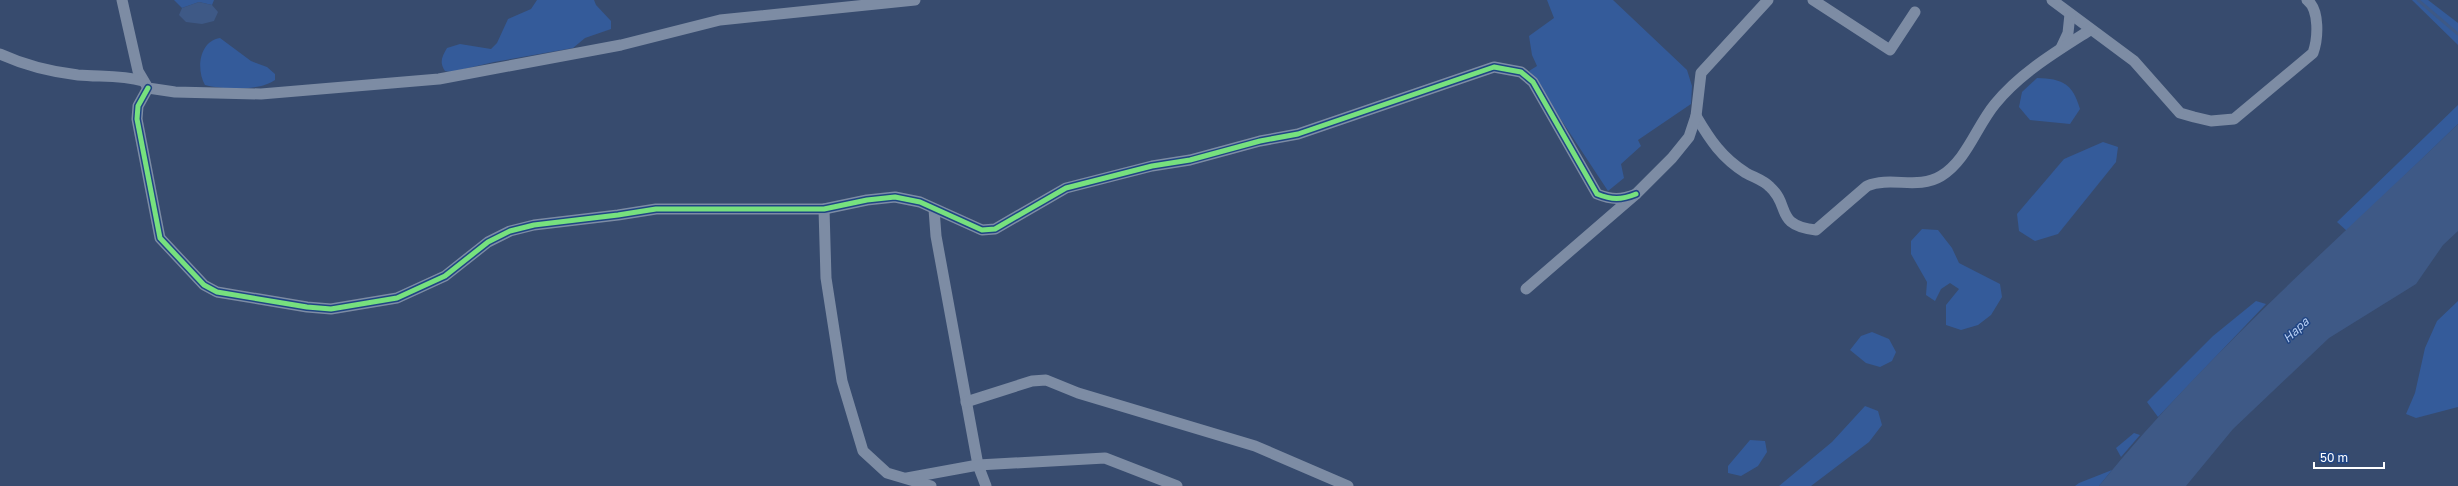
<svg xmlns="http://www.w3.org/2000/svg" width="2458" height="486" font-family="'Golos Text',sans-serif">
<style>
.green{fill:#345b9a}
.water{fill:#3e5986}
.lines{fill:none;stroke-linecap:round;stroke-linejoin:round}
.stream{stroke:#3e5986;stroke-width:3}
.street{stroke:#7d8ca4;stroke-width:11}
.cycleway-casing{stroke:#204584;stroke-width:8}
.cycleway{stroke:#77e17e;stroke-width:5}
.labels{text-anchor:middle;stroke-width:3;stroke-linejoin:round;paint-order:stroke}
.water-label{font-size:12px;font-style:italic;fill:#b3cbf1;stroke:#204584}
</style>
<rect width="100%" height="100%" fill="#374b6e"/>
<g class="green">
<polygon points="174,0 214,0 212,5 199,2 182,8"/>
<path d="M537 0H594L596 5 611 21V29L585 38 573 48 494 62 451 72 445 71C439 62 442 57 447 48L460 44 491 49 497 43 508 19 531 9Z"/>
<polygon points="1547,0 1613,0 1687,70 1692,86 1691,104 1638,140 1641,146 1621,164 1624,178 1608,191 1529,71 1537,66 1532,55 1529,36 1554,18"/>
<polygon points="2412,0 2428,0 2458,23 2458,45"/>
<path d="M220 38 251 61 267 67 275 74V80C260 91 223 90 205 85 196 70 199 41 220 38Z"/>
<path d="M2037 78C2063 79 2072 83 2080 109L2070 124 2030 120 2019 107 2022 92Z"/>
<polygon points="2458,105 2458,124 2347,231 2337,222"/>
<polygon points="2103,142 2118,147 2116,162 2058,234 2035,241 2019,231 2017,214 2064,159"/>
<polygon points="1922,229 1938,230 1952,248 1959,263 2000,284 2002,297 1991,315 1978,325 1961,330 1946,325 1946,305 1959,289 1950,283 1941,289 1935,301 1926,295 1927,282 1911,254 1911,241"/>
<polygon points="2256,301 2266,304 2158,417 2147,402 2213,336"/>
<polygon points="2458,301 2458,407 2416,418 2406,414 2415,393 2425,348 2437,321"/>
<polygon points="1872,332 1889,339 1896,352 1892,361 1880,367 1866,363 1850,350 1861,336"/>
<polygon points="1865,406 1878,411 1882,425 1869,442 1811,486 1779,486 1832,442"/>
<polygon points="2134,433 2140,435 2121,457 2116,448"/>
<polygon points="1750,440 1765,441 1767,452 1758,466 1741,476 1728,473 1728,466"/>
<polygon points="2112,470 2099,486 2075,486 2079,483"/>
</g>
<g class="water">
<polygon points="199,2 212,5 218,12 214,21 202,24 186,22 179,15 182,8"/>
<path d="M2458 124V231L2443 245 2416 284 2329 338 2233 429 2186 486H2099C2206 354 2336 242 2458 124Z"/>
</g>
<g class="lines">
<polyline class="stream" points="2418,0 2458,34"/>
<g class="street">
<polyline points="122,0 138,71 148,88 175,92 261,94 439,79 621,45 720,20 915,0"/>
<polyline points="1813,0 1890,50 1915,12"/>
<path d="M2052 0 2134 61 2180 113 2194 117 2211 121 2234 119 2313 53C2318 39 2320 10 2307 0"/>
<polyline points="2061,48 2068,33 2070,14"/>
<path d="M0 54C24 65 52 72 78 75 100 77 121 75 143 81"/>
<path d="M148 88 138 106 137 119 160 238 204 285 217 292 307 307 331 309 397 298 445 276 488 242 510 231 534 225 618 215 656 209H824L867 200 895 197 920 202 982 230 995 229 1066 188 1152 166 1190 160 1260 141 1298 134 1494 67 1521 72 1533 82 1597 194C1612 200 1621 200 1636 194"/>
<path d="M1696 116C1710 140 1722 158 1746 173 1755 178 1763 180 1770 187 1791 206 1774 225 1816 230L1867 186C1891 176 1918 190 1941 176 1967 160 1976 127 1995 104 2020 73 2057 51 2090 30"/>
<polyline points="824,209 826,278 842,381 863,451 887,473 931,486"/>
<polyline points="934,209 936,236 978,465 986,486"/>
<polyline points="1526,289 1636,194 1672,158 1689,137 1696,116 1701,73 1768,0"/>
<polyline points="966,402 1032,381 1046,380 1078,393 1255,446 1348,486"/>
<polyline points="907,478 978,465 1105,458 1177,486"/>
</g>
<g class="cycleway-casing">
<path id="cycleway" d="M148 88 138 106 137 119 160 238 204 285 217 292 307 307 331 309 397 298 445 276 488 242 510 231 534 225 618 215 656 209H824L867 200 895 197 920 202 982 230 995 229 1066 188 1152 166 1190 160 1260 141 1298 134 1494 67 1521 72 1533 82 1597 194C1612 200 1621 200 1636 194"/>
</g>
<use href="#cycleway" class="cycleway"/>
</g>
<g class="labels">
<g class="water-label">
<text transform="translate(2296 330) rotate(-43)" y="4">Нара</text>
</g>
</g>
<path d="M2314 462v6h70v-6" fill="none" stroke="#ffffff" stroke-width="2"/>
<text x="2320" y="462" font-size="12" fill="#ffffff" stroke="#204584" stroke-width="3" paint-order="stroke">50 m</text>
</svg>
